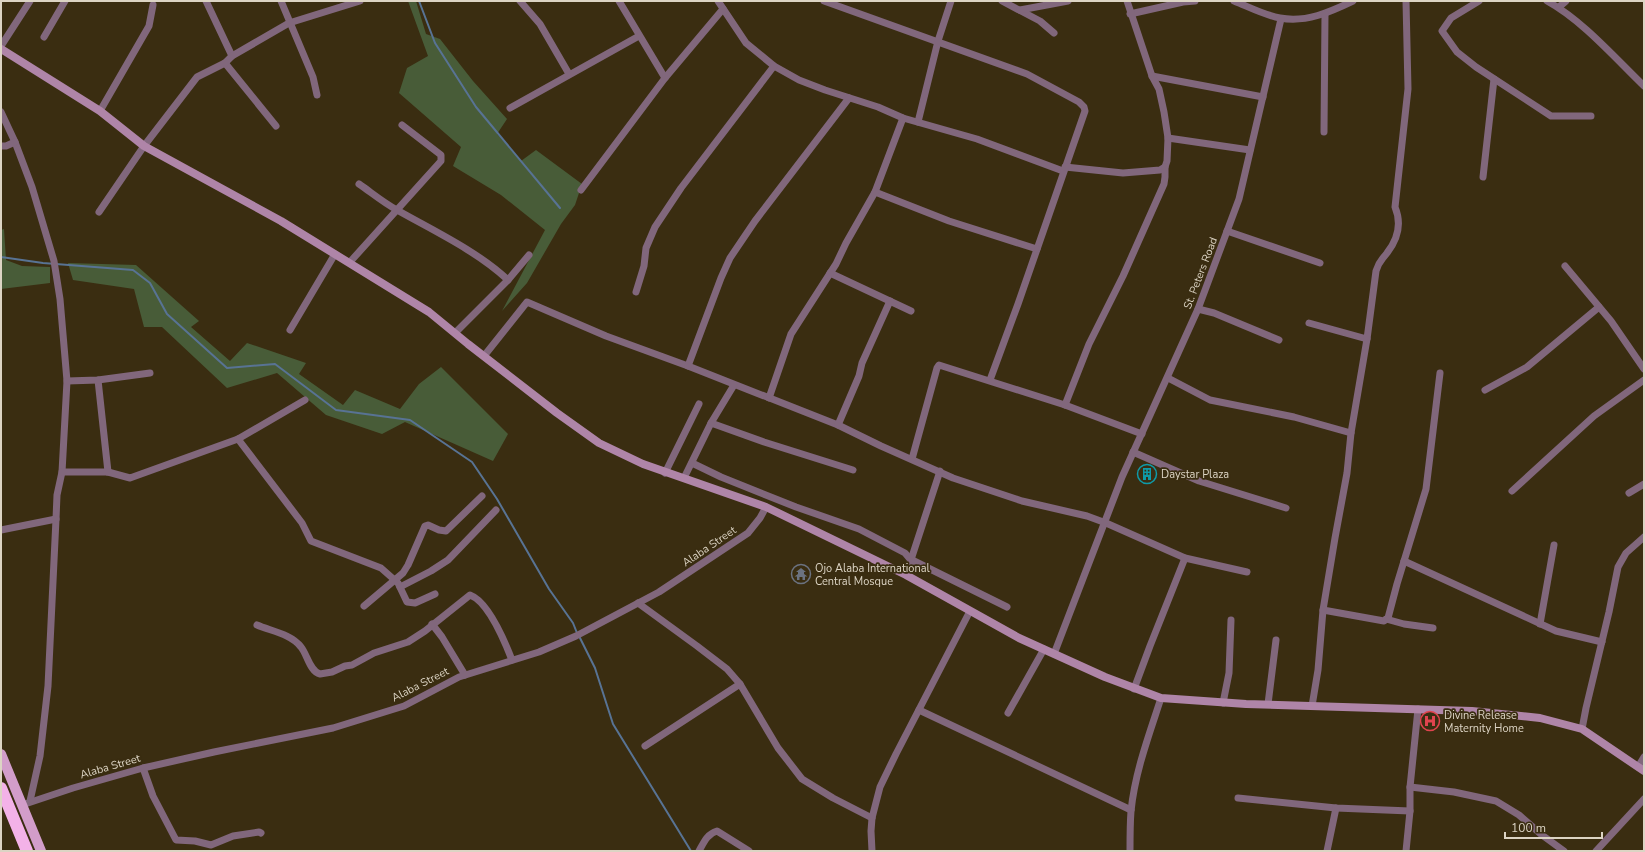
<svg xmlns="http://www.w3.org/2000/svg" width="1645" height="852" font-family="'Nunito Sans',sans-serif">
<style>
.green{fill:#485c38}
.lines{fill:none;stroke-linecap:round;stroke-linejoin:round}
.stream{stroke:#587394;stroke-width:2}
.street{stroke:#81677c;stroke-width:7}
.secondary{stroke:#af85a8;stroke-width:8}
.primary{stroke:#d29dca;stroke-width:10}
.highway{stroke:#f3b2e8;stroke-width:12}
.labels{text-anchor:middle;stroke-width:3.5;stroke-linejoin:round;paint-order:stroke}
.street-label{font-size:11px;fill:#dcd4c4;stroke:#3a2d11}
.poi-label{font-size:11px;fill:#dcd4c4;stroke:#3a2d11;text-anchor:start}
</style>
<rect width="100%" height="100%" fill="#3a2d11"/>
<g class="green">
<polygon points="408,1 416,1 426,34 440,39 473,81 507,119 497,134 521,161 536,150 582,184 575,205 561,224 527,283 502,311 545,230 501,195 453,166 461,147 399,93 407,68 428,56"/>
<polygon points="4,229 6,260 22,266 50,267 50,283 1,289 1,230"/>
<polygon points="68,263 136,265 199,321 191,327 230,361 247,343 306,363 299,374 343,405 355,390 400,409 419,384 441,367 508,434 493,461 405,422 382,434 326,415 277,373 227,388 162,327 144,327 134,289 73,280"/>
</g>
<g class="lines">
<g class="stream">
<polyline points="419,1 435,43 476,107 560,208"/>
<polyline points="1,257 43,263 133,270 150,283 167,314 227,368 275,364 336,410 410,420 472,462 497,499 549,589 573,623 577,633"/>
<polyline points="579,636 595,668 613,724 691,851"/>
</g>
<g class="street">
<polyline points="206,1 232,56"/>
<polyline points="281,1 313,77 317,95"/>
<polyline points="520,1 540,24 569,74"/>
<polyline points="619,1 665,78"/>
<polyline points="718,1 746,43 774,66 799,80 825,90 878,107 903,118 977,139 1063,171"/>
<polyline points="824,1 1027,74 1079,102 1084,107 1085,111 1018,304 990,380"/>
<polyline points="1002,1 1040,21 1054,33"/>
<path d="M1234 1C1249 7 1264 15 1280 18 1306 23 1330 12 1353 1"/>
<polyline points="1479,1 1451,18 1442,31 1457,52 1476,67 1551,116 1591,116"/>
<path d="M1547 1C1582 20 1615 58 1644 86"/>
<polyline points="1559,7 1566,1"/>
<polyline points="1020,10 1068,1"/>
<polyline points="1130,14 1183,2 1195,1"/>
<polyline points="44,37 65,1"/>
<polyline points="1,46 30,1"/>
<polyline points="225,63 276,126"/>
<polyline points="1152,76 1263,97"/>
<polyline points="510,108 639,36"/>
<polyline points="100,111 149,26 153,5"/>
<polyline points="1,112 15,142 32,187 54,261 60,299 67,381 62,472 57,495 56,519 48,686 40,756 30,801"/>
<polyline points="918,122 938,41 951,1"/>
<polyline points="1324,132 1325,14"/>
<polyline points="1168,138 1250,150"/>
<polyline points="1,146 6,146 15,142"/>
<polyline points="1065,167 1123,173 1160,170 1165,167 1167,161 1168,138 1164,112 1159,89 1152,76 1127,1"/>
<polyline points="1483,177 1494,79"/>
<path d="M359 184C372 193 384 203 397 210 434 231 477 251 508 280"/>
<polyline points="581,190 665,78 723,9"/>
<polyline points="875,192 949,221 1037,249"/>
<polyline points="99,212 144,146 197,77 225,63 232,56 289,23 360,1"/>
<polyline points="1227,231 1320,263"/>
<polyline points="350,262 441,161 441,155 402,125"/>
<polyline points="1565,266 1611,321 1644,369"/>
<polyline points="830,273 911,311"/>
<polyline points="636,292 644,266 646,248 655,227 681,188 774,66"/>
<polyline points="1198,309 1214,313 1279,340"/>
<polyline points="1309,323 1367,339"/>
<polyline points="290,330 335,254"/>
<polyline points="455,333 508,280 529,255"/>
<polyline points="484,356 527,302 606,336 688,366 838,425 881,446 953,478 1022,501 1087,516 1106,523 1185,558 1247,572"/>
<polyline points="688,366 721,278 730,258 755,221 849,98"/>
<polyline points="1168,378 1210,400 1294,417 1351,433"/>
<polyline points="98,380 108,472"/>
<polyline points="67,381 98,380 150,373"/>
<polyline points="1485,390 1527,367 1599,307"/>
<polyline points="769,398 791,334 836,264 846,243 875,192 903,118"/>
<polyline points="1065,405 1089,344 1123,276 1164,184 1165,177 1165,167"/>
<polyline points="711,423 764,442 853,470"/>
<polyline points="838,425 859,376 862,363 890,301"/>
<polyline points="238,439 302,523 311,541 381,568 398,583 407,602 415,603 435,594"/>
<polyline points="1133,452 1199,481 1286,508"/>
<polyline points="912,459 937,368 939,365 1065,405 1142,434"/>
<polyline points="692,463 721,477 796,507 859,529 905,553 910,559 1007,607"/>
<polyline points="62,472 108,472 130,478 238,439 305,400"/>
<polyline points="665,473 699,404"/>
<polyline points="684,478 711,423 734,385"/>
<polyline points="1512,491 1594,416 1644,380"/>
<polyline points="1629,493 1644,484"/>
<polyline points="1,530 56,519"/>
<polyline points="1404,561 1556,631 1602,642"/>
<polyline points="906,575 940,471"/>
<polyline points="400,587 431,571 448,560 496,510"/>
<polyline points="638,603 697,646 727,669 740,684 778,748 802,779 833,798 872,818"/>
<polyline points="364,606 403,573 408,565 425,526 428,525 439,530 446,531 482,496"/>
<polyline points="1323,610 1384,621 1388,618 1397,584 1426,489 1440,373"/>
<polyline points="1386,619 1404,624 1433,628"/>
<polyline points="432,624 442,637 465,675"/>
<polyline points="1540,624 1554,545"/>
<path d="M257 625C271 631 291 634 301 647 307 654 310 672 320 674L332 672 345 666 352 665 374 653 408 642 425 631 470 595C489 602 505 642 512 660"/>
<polyline points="1054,654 1122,477 1198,309 1239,199 1281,19"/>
<polyline points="1134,689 1150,646 1185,558"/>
<polyline points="1223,703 1229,673 1231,620"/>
<polyline points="1268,704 1276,640"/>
<path d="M1312 706 1318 670 1323 610 1335 538 1347 473 1351 433 1367 339 1376 271C1379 261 1381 261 1387 253 1398 239 1402 224 1395 207L1408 89 1406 1"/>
<polyline points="919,710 1131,810"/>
<polyline points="1008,713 1044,649"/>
<polyline points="1582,729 1586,708 1609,612 1618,567 1626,553 1644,537"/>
<polyline points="645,746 740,684"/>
<polyline points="1638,767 1644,757"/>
<polyline points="143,768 153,796 176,840 195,841 211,845 233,836 259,832 261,833"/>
<polyline points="1410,787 1454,792 1496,801 1519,815 1542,835 1564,851"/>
<polyline points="1238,798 1336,808 1410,811"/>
<polyline points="22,805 73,788 143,768 214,752 333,728 404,706 459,677 539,652 576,636 659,592 748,533 760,518 766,507"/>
<path d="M699 851C704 842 707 834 717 831L749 851"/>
<polyline points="872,851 871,831 872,818 880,787 896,754 970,611"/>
<path d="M1130 851C1130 838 1130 824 1131 811 1135 772 1149 735 1161 698"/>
<polyline points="1327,851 1336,808"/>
<polyline points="1406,851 1410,811 1410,787 1418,709"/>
<polyline points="1596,851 1644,799"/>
</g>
<polyline class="secondary" points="1,49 100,111 144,146 281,221 429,312 468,344 557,413 599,443 643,464 766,507 906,575 1019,638 1105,677 1161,698 1246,704 1472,711 1540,718 1582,729 1644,771"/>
<polyline class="primary" points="1,754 41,851"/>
<polyline class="highway" points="1,788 27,851"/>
</g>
<defs>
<g id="building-ring" transform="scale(1)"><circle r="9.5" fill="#3a2d11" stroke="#0f9aa8" stroke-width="1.5"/><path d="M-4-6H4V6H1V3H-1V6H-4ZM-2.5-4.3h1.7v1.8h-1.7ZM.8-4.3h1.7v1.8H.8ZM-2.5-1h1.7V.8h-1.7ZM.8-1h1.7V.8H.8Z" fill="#0f9aa8"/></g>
<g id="temple-ring" transform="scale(1)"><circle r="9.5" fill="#3a2d11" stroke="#6b7280" stroke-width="1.5"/><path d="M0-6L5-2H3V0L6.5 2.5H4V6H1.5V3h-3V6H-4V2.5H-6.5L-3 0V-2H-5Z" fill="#6b7280"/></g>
<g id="hospital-ring" transform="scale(1)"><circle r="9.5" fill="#3a2d11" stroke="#e0444e" stroke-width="1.5"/><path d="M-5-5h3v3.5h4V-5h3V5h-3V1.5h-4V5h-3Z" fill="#e0444e"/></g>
</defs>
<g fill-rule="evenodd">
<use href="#building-ring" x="1147" y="474"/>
<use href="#temple-ring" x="801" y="574"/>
<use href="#hospital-ring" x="1430" y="721"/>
</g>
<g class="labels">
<g class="street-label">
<text transform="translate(1200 273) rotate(-69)" y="4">St. Peters Road</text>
<text transform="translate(709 546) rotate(-34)" y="4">Alaba Street</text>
<text transform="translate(420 684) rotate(-27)" y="4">Alaba Street</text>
<text transform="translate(110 766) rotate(-16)" y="4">Alaba Street</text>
</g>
<g class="poi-label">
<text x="1161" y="478">Daystar Plaza</text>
<text x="815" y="572">Ojo Alaba International<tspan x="815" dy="13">Central Mosque</tspan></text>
<text x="1444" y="719">Divine Release<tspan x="1444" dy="13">Maternity Home</tspan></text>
</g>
</g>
<rect width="1645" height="852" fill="none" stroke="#dcd4c4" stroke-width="4"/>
<path d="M1505 832v6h97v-6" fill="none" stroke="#dcd4c4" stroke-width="2"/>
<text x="1511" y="832" font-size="12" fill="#dcd4c4" stroke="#3a2d11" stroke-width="3" paint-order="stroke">100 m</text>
</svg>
